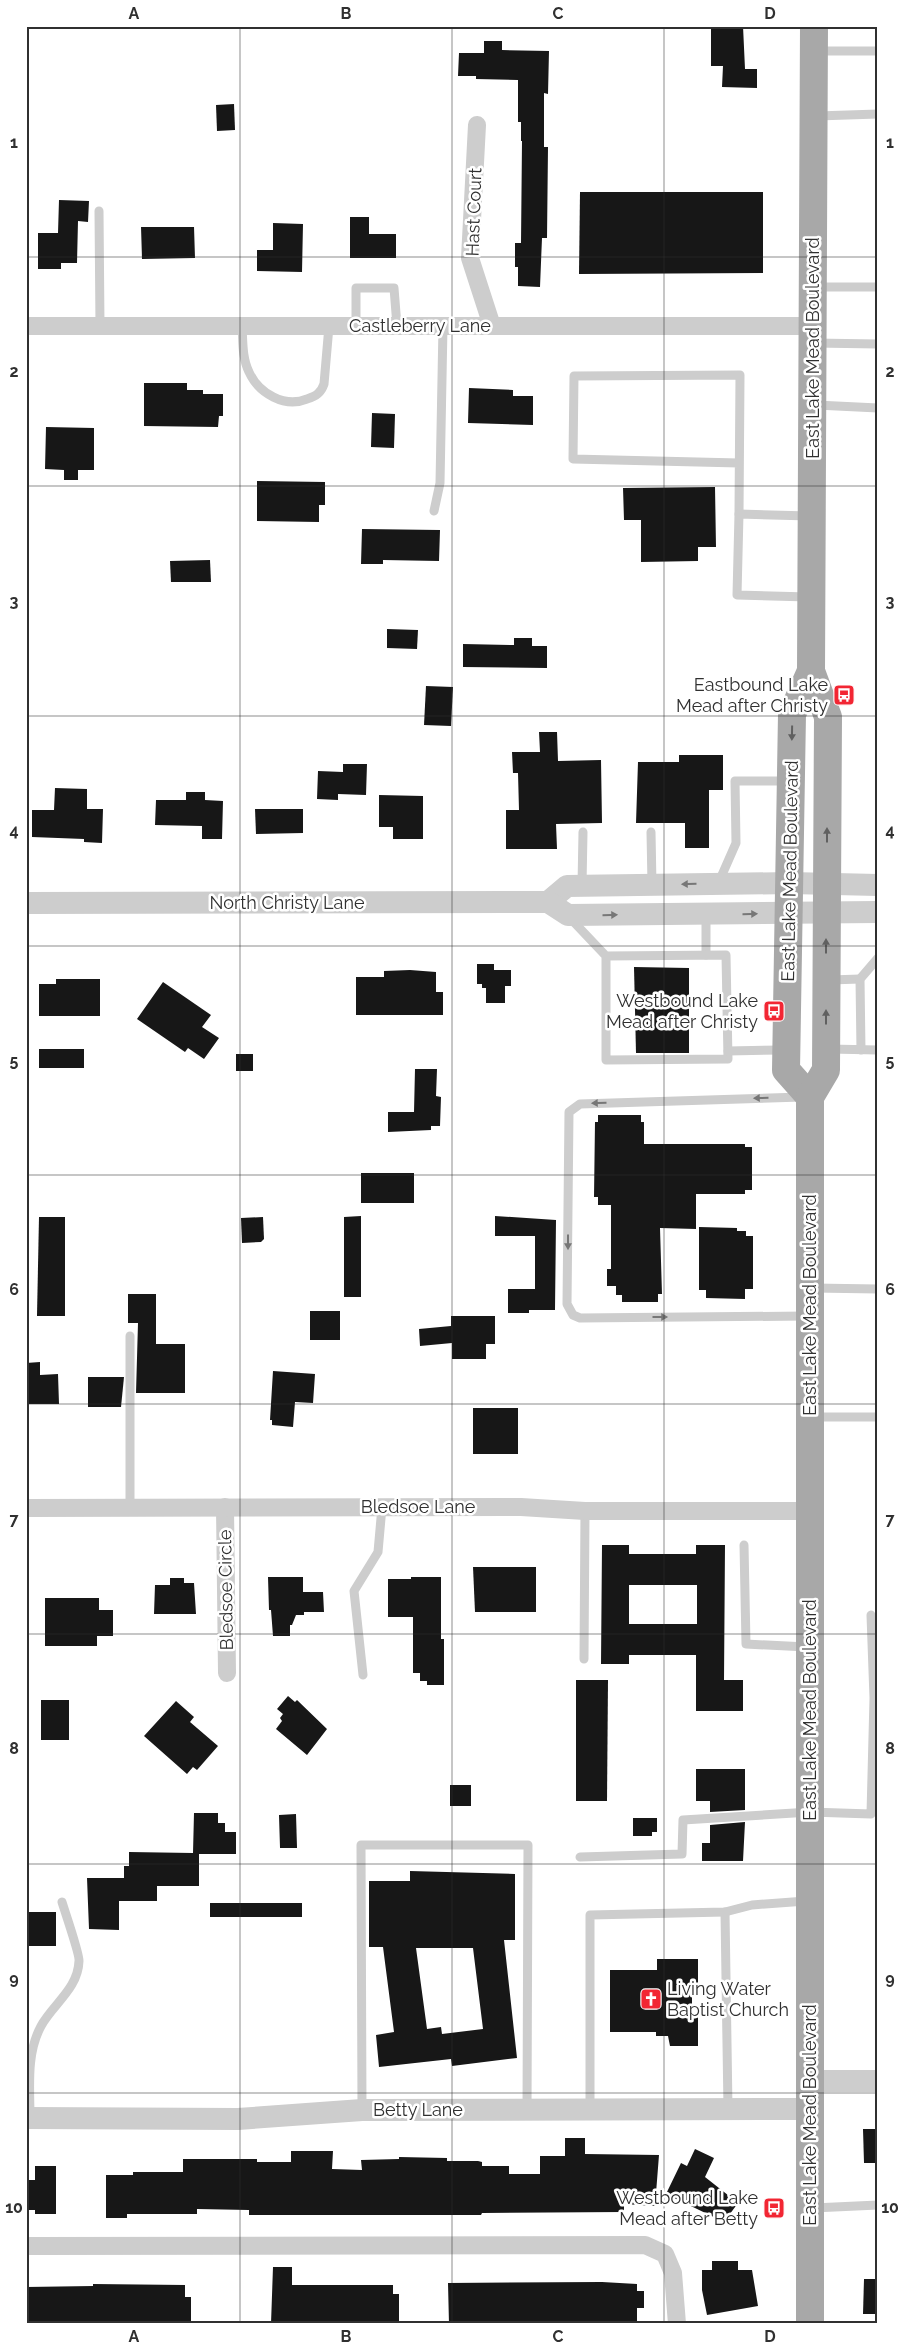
<svg xmlns="http://www.w3.org/2000/svg" width="904" height="2350" font-family="Raleway,sans-serif">
<style>
.building{fill:#171717;fill-rule:evenodd}
.lines{fill:none;stroke-linecap:round;stroke-linejoin:round}
.service{stroke:#cdcdcd;stroke-width:9}
.minor{stroke:#cdcdcd;stroke-width:18}
.tertiary{stroke:#cdcdcd;stroke-width:22}
.primary{stroke:#a8a8a8;stroke-width:28}
.oneway{fill:#606060}
.oneway2{fill:#777}
.grid{fill:none;stroke:#303030;stroke-width:1;stroke-opacity:0.55}
.labels{text-anchor:middle;stroke-width:5;stroke-linejoin:round;paint-order:stroke}
.street-label{font-size:18px;fill:#303030;stroke:#fff}
.poi-label{font-size:18px;fill:#303030;stroke:#fff;text-anchor:end}
.neatline{fill:none;stroke:#303030;stroke-width:2}
.grid-label{font-size:16px;text-anchor:middle;font-weight:bold;fill:#303030}
</style>
<rect width="100%" height="100%" fill="#fff"/>
<g class="building">
<polygon points="711,26 743,26 745,69 757,69 757,88 722,87 723,66 711,66"/>
<polygon points="484,41 502,41 502,50 549,51 548,94 544,93 544,147 548,147 547,238 542,238 540,287 518,286 518,267 515,267 515,243 521,243 522,141 521,141 521,122 518,122 518,80 476,79 476,76 458,76 459,53 484,53"/>
<polygon points="234,104 235,130 217,131 216,105"/>
<polygon points="580,192 763,192 763,273 579,274"/>
<polygon points="59,200 89,201 88,222 78,221 77,263 61,263 61,269 38,269 38,233 58,233"/>
<polygon points="350,217 369,217 369,234 396,234 396,258 350,258"/>
<polygon points="273,223 303,224 302,272 257,271 257,250 273,250"/>
<polygon points="141,227 194,227 195,258 142,259"/>
<polygon points="144,383 187,383 187,390 203,390 203,394 223,394 223,416 219,416 218,427 144,426"/>
<polygon points="469,388 513,390 513,396 533,396 533,425 468,423"/>
<polygon points="372,413 395,414 394,448 371,447"/>
<polygon points="46,427 94,428 94,470 78,470 78,480 64,480 64,470 45,469"/>
<polygon points="257,481 325,482 325,505 319,505 319,522 257,521"/>
<polygon points="715,487 716,547 698,547 698,561 641,562 641,520 624,520 623,488"/>
<polygon points="362,529 440,530 439,561 383,560 383,564 361,564"/>
<polygon points="210,560 211,582 171,582 170,561"/>
<polygon points="387,629 418,630 417,649 387,648"/>
<polygon points="514,638 532,638 532,646 547,646 547,668 463,667 463,644 514,645"/>
<polygon points="426,686 453,687 451,726 424,725"/>
<polygon points="539,732 557,732 558,761 601,760 602,823 556,824 557,849 506,849 506,810 519,810 518,773 513,773 512,752 540,752"/>
<polygon points="679,755 723,755 723,790 709,790 709,848 685,848 685,823 636,823 638,762 679,762"/>
<polygon points="343,764 367,764 366,795 338,794 338,800 317,799 318,771 343,772"/>
<polygon points="55,788 87,789 87,809 103,809 102,843 84,842 84,839 32,837 32,810 54,810"/>
<polygon points="186,792 205,792 205,800 223,801 222,839 202,839 202,826 155,825 156,800 186,800"/>
<polygon points="379,795 423,796 423,839 393,839 393,827 379,827"/>
<polygon points="255,809 303,809 303,833 256,834"/>
<polygon points="477,964 494,964 494,970 511,970 511,986 505,986 505,1003 486,1003 486,988 482,988 482,984 477,984"/>
<polygon points="634,967 689,968 689,1053 636,1053"/>
<polygon points="410,970 436,972 436,992 443,992 443,1015 356,1015 356,977 384,977 384,971"/>
<polygon points="56,979 100,979 100,1016 39,1016 39,984 56,984"/>
<polygon points="163,982 211,1015 202,1027 219,1038 204,1059 188,1048 185,1052 137,1019"/>
<rect x="39" y="1049" width="45" height="19"/>
<rect x="236" y="1054" width="17" height="17"/>
<polygon points="415,1069 437,1069 436,1096 441,1097 440,1126 431,1126 431,1130 388,1132 388,1112 414,1112"/>
<polygon points="598,1115 641,1115 641,1122 644,1122 644,1144 745,1144 745,1147 752,1147 752,1190 745,1190 745,1194 696,1194 696,1229 660,1228 662,1294 658,1294 658,1302 622,1302 622,1295 616,1295 616,1286 607,1286 607,1269 611,1269 611,1205 598,1205 598,1197 594,1197 595,1122 598,1122"/>
<rect x="361" y="1173" width="53" height="30"/>
<polygon points="361,1216 361,1297 344,1297 344,1217"/>
<polygon points="495,1216 556,1220 555,1310 529,1310 529,1313 508,1313 508,1289 535,1289 535,1236 495,1236"/>
<polygon points="39,1217 65,1217 65,1316 37,1316"/>
<polygon points="263,1217 264,1239 261,1242 242,1243 241,1218"/>
<polygon points="699,1227 737,1228 737,1231 746,1231 746,1236 753,1236 753,1289 745,1289 745,1299 706,1298 706,1290 699,1290"/>
<polygon points="128,1294 156,1294 156,1344 185,1344 185,1393 136,1393 138,1323 128,1323"/>
<rect x="310" y="1311" width="30" height="29"/>
<polygon points="451,1316 495,1316 495,1344 486,1344 486,1359 452,1359 452,1343 420,1346 419,1329 451,1326"/>
<polygon points="40,1362 40,1375 58,1374 59,1404 26,1404 26,1363"/>
<polygon points="273,1371 315,1374 313,1403 295,1402 293,1427 272,1425 272,1420 270,1420"/>
<polygon points="88,1377 124,1377 121,1407 88,1407"/>
<rect x="473" y="1408" width="45" height="46"/>
<path d="M602 1545H629V1554H696V1545H725L724 1680H743V1711H696V1655H629V1664H601ZM629 1585H697V1624H629Z"/>
<polygon points="473,1567 536,1567 536,1612 475,1612"/>
<polygon points="268,1577 303,1577 303,1592 323,1592 324,1612 304,1612 304,1615 296,1615 292,1625 290,1625 290,1636 273,1636 271,1610 269,1610"/>
<polygon points="411,1577 441,1577 441,1639 444,1639 444,1685 427,1685 427,1681 420,1681 420,1673 413,1673 413,1617 388,1617 388,1579 411,1579"/>
<polygon points="170,1578 184,1578 184,1583 194,1583 196,1614 154,1614 155,1585 170,1585"/>
<polygon points="45,1598 99,1598 99,1610 113,1610 113,1636 97,1636 97,1646 45,1646"/>
<polygon points="576,1680 608,1680 607,1801 576,1801"/>
<polygon points="288,1696 295,1702 297,1700 327,1729 307,1755 276,1729 282,1721 280,1718 283,1714 277,1709"/>
<rect x="41" y="1700" width="28" height="40"/>
<polygon points="176,1701 194,1717 190,1722 218,1746 197,1770 193,1767 187,1774 144,1736"/>
<polygon points="696,1769 745,1769 745,1810 710,1812 710,1801 696,1801"/>
<rect x="450" y="1785" width="21" height="21"/>
<polygon points="194,1813 218,1813 218,1823 225,1823 225,1832 236,1832 236,1854 199,1854 199,1886 157,1886 157,1901 119,1901 119,1930 89,1929 87,1878 124,1878 124,1866 129,1866 129,1852 193,1853"/>
<polygon points="296,1814 297,1848 280,1848 279,1815"/>
<polygon points="633,1818 657,1818 657,1832 652,1832 652,1836 633,1836"/>
<polygon points="745,1822 743,1861 702,1861 702,1843 710,1843 710,1825"/>
<path d="M410 1871 515 1874V1940H504L517 2058 452 2066 451 2059 379 2067 376 2035 394 2032 383 1947H369V1881H410ZM416 1948H473L483 2029 442 2034 441 2027 427 2029Z"/>
<rect x="210" y="1903" width="92" height="14"/>
<rect x="26" y="1912" width="30" height="34"/>
<polygon points="657,1959 698,1959 698,1983 692,1983 692,2015 698,2015 698,2046 670,2046 668,2036 656,2036 656,2032 610,2032 610,1970 657,1970"/>
<polygon points="863,2129 878,2129 878,2163 864,2163"/>
<polygon points="565,2138 585,2138 585,2154 659,2155 655,2206 624,2204 624,2212 482,2213 481,2215 249,2215 249,2210 197,2209 197,2214 127,2214 127,2218 106,2218 106,2175 133,2175 133,2172 183,2172 183,2159 257,2159 257,2162 291,2162 291,2151 333,2151 332,2169 362,2170 361,2160 399,2159 399,2157 447,2158 447,2161 478,2161 482,2162 482,2166 509,2166 509,2174 540,2174 540,2156 565,2156"/>
<polygon points="695,2149 714,2158 705,2177 738,2203 724,2222 666,2194 681,2163 687,2166"/>
<polygon points="35,2166 56,2166 56,2214 35,2214 35,2210 28,2210 28,2180 35,2180"/>
<polygon points="712,2261 738,2261 738,2270 752,2270 758,2306 707,2315 702,2290 702,2270 712,2270"/>
<polygon points="273,2267 292,2267 292,2285 393,2285 393,2294 399,2294 399,2324 271,2324"/>
<polygon points="864,2279 878,2279 878,2314 863,2314"/>
<polygon points="602,2282 637,2284 637,2291 644,2291 644,2308 637,2308 637,2324 590,2324 590,2322 449,2324 448,2283"/>
<polygon points="93,2284 185,2285 185,2297 191,2297 191,2323 26,2324 26,2287 93,2286"/>
</g>
<g class="lines">
<g class="service">
<polyline points="817,51 878,51"/>
<polyline points="817,116 878,114"/>
<polyline points="99,211 100,326"/>
<polyline points="817,287 878,287"/>
<path d="M242 326C243 341 242 358 249 372 259 394 285 408 307 399 316 396 321 393 324 384L329 326"/>
<polyline points="356,326 356,288 394,288 397,326"/>
<polyline points="814,343 878,344"/>
<polyline points="816,405 878,408"/>
<polyline points="434,511 440,483 443,326"/>
<polyline points="739,514 740,375 574,376 573,459 739,463"/>
<polyline points="809,597 737,595 739,514 810,516"/>
<polyline points="651,832 652,885"/>
<polyline points="718,884 736,843 735,781 788,781"/>
<polyline points="582,885 583,832"/>
<polyline points="706,915 706,955"/>
<polyline points="569,917 606,956 606,1060 728,1059 726,955 606,956"/>
<polyline points="830,980 860,979"/>
<polyline points="829,1049 878,1050"/>
<polyline points="861,1050 860,979 878,958"/>
<polyline points="728,1051 782,1050"/>
<polyline points="802,1097 580,1104 569,1112 567,1304 573,1315 580,1318 806,1316"/>
<polyline points="813,1288 878,1289"/>
<polyline points="813,1417 878,1417"/>
<polyline points="130,1507 130,1336"/>
<polyline points="744,1545 746,1644 807,1647"/>
<polyline points="584,1659 585,1511"/>
<polyline points="363,1675 354,1591 378,1552 382,1507"/>
<polyline points="580,1857 682,1854 683,1820 810,1812 871,1814 874,1698 871,1615"/>
<polyline points="725,1912 728,2109"/>
<polyline points="362,2110 361,1845 528,1845 527,2110"/>
<polyline points="590,2110 590,1915 725,1912 752,1905 806,1901"/>
<path d="M30 2118C30 2087 26 2054 41 2026 53 2004 78 1989 79 1961 80 1955 65 1912 62 1902"/>
<polyline points="813,2208 878,2205"/>
</g>
<g class="minor">
<polyline points="477,125 470,258 492,326"/>
<polyline points="26,326 814,326"/>
<polyline points="225,1507 227,1673"/>
<polyline points="26,1508 521,1507 585,1511 810,1511"/>
<polyline points="26,2246 645,2245 665,2254 673,2273 677,2324"/>
</g>
<g class="tertiary">
<polyline points="548,902 567,886 790,883 878,885"/>
<polyline points="26,903 548,902 568,915 878,912"/>
<polyline points="810,2081 878,2081"/>
<polyline points="26,2118 238,2119 362,2110 810,2109"/>
</g>
<g class="primary">
<polyline points="810,1097 786,1070 792,714 811,671"/>
<polyline points="810,2324 810,1097 826,1070 828,717 811,671 814,26"/>
</g>
</g>
<defs><path id="oneway-solid" d="M-6-.8H1V-3.2L6.5 0L1 3.2V.8H-6Z" transform="scale(1.25)"/></defs>
<g class="oneway">
<use href="#oneway-solid" transform="translate(792 733) rotate(91)"/>
<use href="#oneway-solid" transform="translate(827 835) rotate(-90)"/>
<use href="#oneway-solid" transform="translate(826 946) rotate(-90)"/>
<use href="#oneway-solid" transform="translate(826 1017) rotate(-90)"/>
</g>
<g class="oneway2">
<use href="#oneway-solid" transform="translate(689 884) rotate(179)"/>
<use href="#oneway-solid" transform="translate(750 914) rotate(-1)"/>
<use href="#oneway-solid" transform="translate(610 915) rotate(-1)"/>
<use href="#oneway-solid" transform="translate(761 1098) rotate(178)"/>
<use href="#oneway-solid" transform="translate(599 1103) rotate(178)"/>
<use href="#oneway-solid" transform="translate(568 1242) rotate(90)"/>
<use href="#oneway-solid" transform="translate(660 1317)"/>
</g>
<path class="grid" d="M240 26V2324M452 26V2324M664 26V2324M26 257H878M26 486H878M26 716H878M26 946H878M26 1175H878M26 1404H878M26 1634H878M26 1864H878M26 2093H878"/>
<defs>
<g id="bus-square" transform="scale(1.125)"><rect x="-9" y="-9" width="18" height="18" rx="4" fill="#f22633" stroke="#fff"/><path d="M-5-6H5V4H4V6H2V4H-2V6H-4V4H-5ZM-3.5-4V0h7V-4ZM-3.5 1.2v1.5H-2V1.2ZM2 1.2v1.5H3.5V1.2Z" fill="#fff"/></g>
<g id="church-square" transform="scale(1.125)"><rect x="-9" y="-9" width="18" height="18" rx="4" fill="#f22633" stroke="#fff"/><path d="M-1.2-6h2.4v3.5h3.3v2.4h-3.3V6h-2.4V-.1h-3.3v-2.4h3.3Z" fill="#fff"/></g>
</defs>
<g fill-rule="evenodd">
<use href="#bus-square" x="844" y="695"/>
<use href="#bus-square" x="774" y="1011"/>
<use href="#church-square" x="651" y="1999"/>
<use href="#bus-square" x="774" y="2208"/>
</g>
<g class="labels">
<g class="street-label">
<text transform="translate(474 212) rotate(-88)" y="6">Hast Court</text>
<text x="420" y="332">Castleberry Lane</text>
<text transform="translate(813 348) rotate(-90)" y="6">East Lake Mead Boulevard</text>
<text transform="translate(790 871) rotate(-89)" y="6">East Lake Mead Boulevard</text>
<text x="287" y="909">North Christy Lane</text>
<text transform="translate(810 1305) rotate(-90)" y="6">East Lake Mead Boulevard</text>
<text x="418" y="1513">Bledsoe Lane</text>
<text transform="translate(226 1590) rotate(-91)" y="6">Bledsoe Circle</text>
<text transform="translate(810 1710) rotate(-90)" y="6">East Lake Mead Boulevard</text>
<text x="418" y="2116">Betty Lane</text>
<text transform="translate(810 2115) rotate(-90)" y="6">East Lake Mead Boulevard</text>
</g>
<g class="poi-label">
<text x="828" y="691">Eastbound Lake<tspan x="828" dy="21">Mead after Christy</tspan></text>
<text x="758" y="1007">Westbound Lake<tspan x="758" dy="21">Mead after Christy</tspan></text>
<text x="667" y="1995" text-anchor="start">Living Water<tspan x="667" dy="21">Baptist Church</tspan></text>
<text x="758" y="2204">Westbound Lake<tspan x="758" dy="21">Mead after Betty</tspan></text>
</g>
</g>
<rect width="904" height="2350" fill="none" stroke="#ffffff" stroke-width="55"/>
<rect x="28" y="28" width="848" height="2294" class="neatline"/>
<g class="grid-label">
<text x="134" y="19">A</text>
<text x="346" y="19">B</text>
<text x="558" y="19">C</text>
<text x="770" y="19">D</text>
<text x="14" y="148">1</text>
<text x="890" y="148">1</text>
<text x="14" y="377">2</text>
<text x="890" y="377">2</text>
<text x="14" y="607">3</text>
<text x="890" y="607">3</text>
<text x="14" y="836">4</text>
<text x="890" y="836">4</text>
<text x="14" y="1066">5</text>
<text x="890" y="1066">5</text>
<text x="14" y="1295">6</text>
<text x="890" y="1295">6</text>
<text x="14" y="1525">7</text>
<text x="890" y="1525">7</text>
<text x="14" y="1754">8</text>
<text x="890" y="1754">8</text>
<text x="14" y="1984">9</text>
<text x="890" y="1984">9</text>
<text x="14" y="2213">10</text>
<text x="890" y="2213">10</text>
<text x="134" y="2342">A</text>
<text x="346" y="2342">B</text>
<text x="558" y="2342">C</text>
<text x="770" y="2342">D</text>
</g>
</svg>
